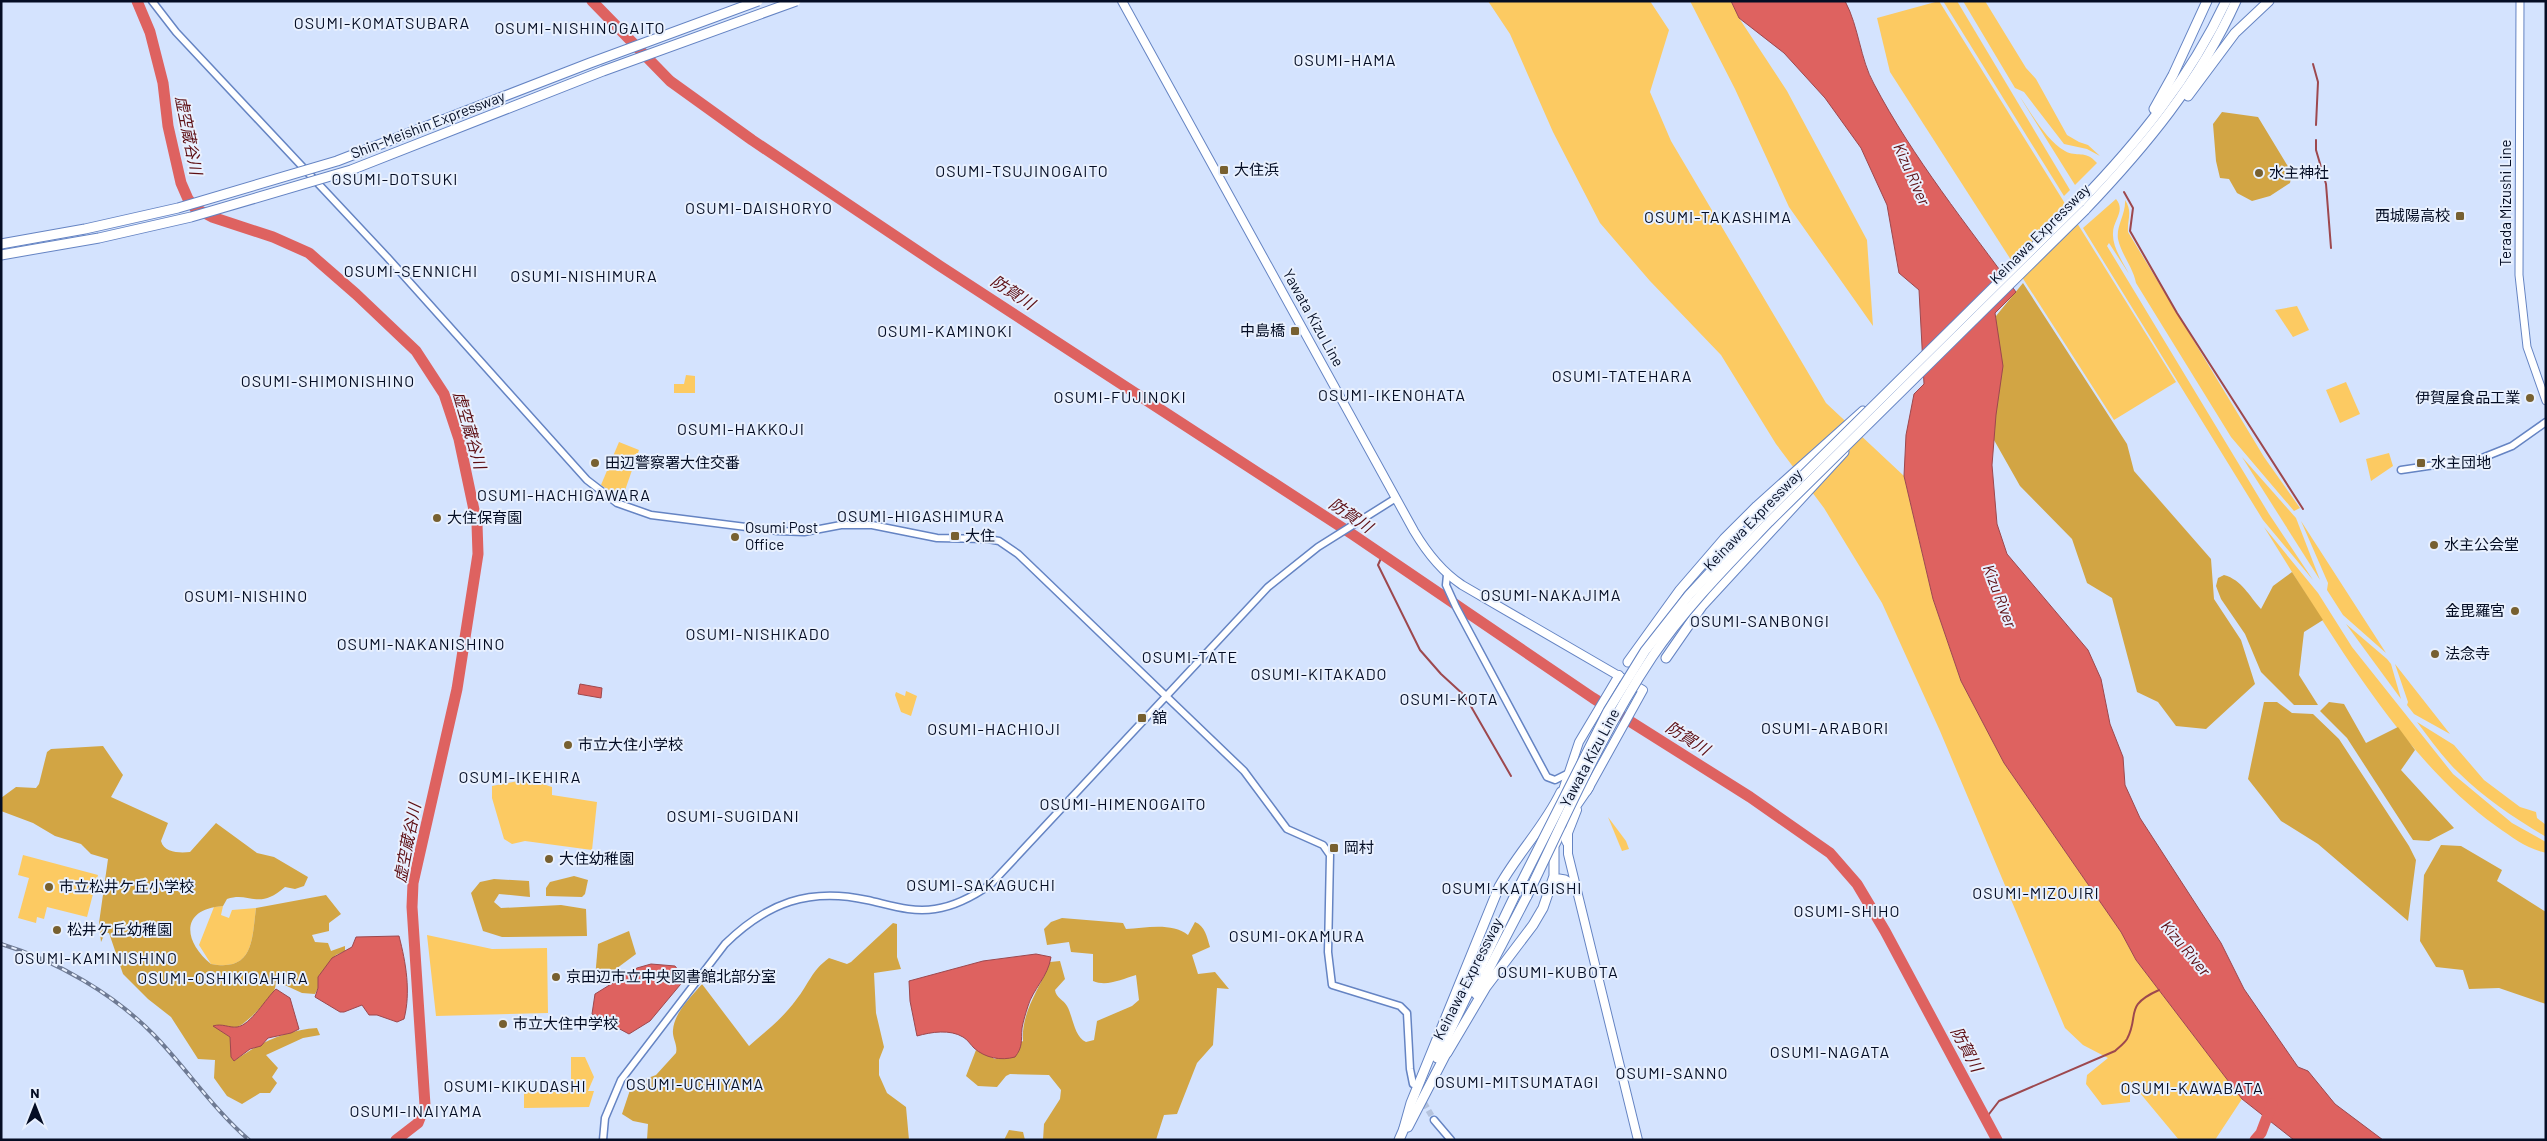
<svg xmlns="http://www.w3.org/2000/svg" width="2547" height="1141" font-family="Barlow,'Noto Sans JP',sans-serif">
<style>
.green{fill:#fcca62}
.forest{fill:#d2a544}
.water{fill:#de6260;stroke:#9d484e}
.lines{fill:none;stroke-linecap:round;stroke-linejoin:round}
.stream{stroke:#9d484e;stroke-width:2}
.river{stroke:#de6260;stroke-width:11}
.tertiary-tunnel{stroke:#b5c3dd;stroke-width:6;stroke-dasharray:6 3;stroke-linecap:butt}
.tertiary-casing{stroke:#6584c3;stroke-width:9}
.secondary-casing{stroke:#6584c3;stroke-width:9}
.primary-casing{stroke:#6584c3;stroke-width:10}
.motorway-casing{stroke:#6584c3;stroke-width:11}
.tertiary{stroke:#fff;stroke-width:6}
.secondary{stroke:#fff;stroke-width:7}
.primary{stroke:#fff;stroke-width:8}
.motorway{stroke:#fff;stroke-width:9}
.rail-casing{stroke:#6e7a93;stroke-width:4}
.rail{stroke:#e8f0fe;stroke-width:2;stroke-dasharray:5.5;stroke-linecap:butt}
.motorway-bridge-casing{stroke:#6584c3;stroke-width:11;stroke-linecap:butt}
.motorway-bridge{stroke:#fff;stroke-width:9}
.poi-dot{fill:#776030;stroke:#e8f0fe;stroke-width:2}
.labels{text-anchor:middle;stroke-width:4;stroke-linejoin:round;paint-order:stroke}
.street-label{font-size:15px;fill:#040d24;stroke:#e8f0fe}
.poi-label{font-size:15px;fill:#040d24;stroke:#e8f0fe;text-anchor:start}
.neighbourhood-label{font-size:16px;letter-spacing:1px;fill:#040d24;stroke:#e8f0fe}
.water-label{font-size:16px;font-style:italic;fill:#5d0e13;stroke:#e8f0fe}
</style>
<rect width="100%" height="100%" fill="#d4e3fe"/>
<g class="green">
<polygon points="1488,1 1650,1 1669,30 1650,92 1671,141 1826,403 1904,476 1933,599 1961,681 2004,763 2121,932 2136,960 2242,1099 2215,1140 2179,1140 2130,1081 2130,1102 2102,1105 2086,1084 2087,1075 2108,1058 2083,1045 2065,1028 1940,731 1882,603 1824,508 1776,444 1721,355 1650,281 1600,223 1553,132 1510,34"/>
<polygon points="1690,1 1731,1 1739,18 1787,91 1867,240 1873,326 1789,207 1735,89"/>
<polygon points="1939,1 2176,382 2114,420 1890,72 1877,18"/>
<polygon points="1943,1 1957,1 2070,190 2064,196"/>
<polygon points="1963,1 1985,1 2026,68 2036,79 2067,135 2079,142 2088,145 2100,156 2087,149 2064,144 2024,92 2015,88"/>
<path d="M2020 97C2032 114 2046 140 2065 151 2077 158 2085 149 2097 163L2075 185Z"/>
<path d="M2116 199C2126 211 2113 220 2113 233 2112 247 2123 262 2129 274L2109 243 2107 246 2269 514 2313 580 2263 520 2083 228Z"/>
<path d="M2125 200C2133 212 2127 219 2128 232L2264 457 2300 508 2294 511 2231 437 2136 283C2133 267 2121 254 2118 239 2116 226 2126 214 2125 200Z"/>
<polygon points="2297,306 2309,330 2293,337 2275,310"/>
<polygon points="686,375 695,376 695,393 674,393 674,384 684,384"/>
<polygon points="2346,382 2360,414 2340,423 2326,390"/>
<polygon points="619,442 639,450 622,499 601,485"/>
<polygon points="2389,453 2393,466 2371,481 2366,459"/>
<polygon points="2242,457 2296,518 2320,580"/>
<polygon points="2301,521 2386,653 2343,615 2327,590 2328,583"/>
<path d="M2264 527 2318 593 2352 647 2453 774 2512 823 2546 842V853C2523 847 2515 839 2496 826 2400 757 2327 627 2264 527Z"/>
<polygon points="2346,624 2387,659 2391,664 2401,699"/>
<polygon points="2395,664 2450,734 2414,714 2407,705 2408,702"/>
<polygon points="906,691 917,696 911,716 901,712 895,695 896,692 905,696"/>
<path d="M2417 722 2454 745 2484 780 2520 807 2536 812 2537 818 2546 825V837C2515 818 2485 799 2459 773 2443 758 2430 739 2417 722Z"/>
<polygon points="528,779 552,787 552,795 597,802 592,850 525,841 512,844 504,839 492,798 492,786"/>
<polygon points="1608,817 1626,841 1629,849 1622,851"/>
<polygon points="23,855 98,875 87,917 47,907 44,919 37,917 36,923 18,918 29,878 18,875"/>
<path d="M223 906 221 915 229 918 232 910 256 908C252 939 254 972 211 964L199 945 214 907Z"/>
<polygon points="427,935 492,949 547,948 548,1013 436,1016"/>
<polygon points="571,1057 585,1057 594,1077 588,1091 594,1091 589,1107 524,1108 524,1092 571,1091"/>
</g>
<g class="forest">
<polygon points="2222,112 2258,117 2292,173 2290,183 2270,196 2252,201 2237,193 2229,179 2220,178 2216,161 2213,124"/>
<polygon points="2023,283 2127,444 2134,471 2211,559 2214,599 2241,640 2255,684 2206,729 2176,726 2158,702 2137,692 2112,598 2087,583 2072,539 2020,486 1994,440 1996,316"/>
<path d="M2292 572 2323 620 2304 632 2299 675 2318 705H2294L2261 672 2245 634 2221 599 2216 586 2218 578 2224 575C2242 580 2249 596 2261 609L2273 586Z"/>
<polygon points="2264,702 2277,702 2292,713 2313,714 2339,739 2409,846 2416,860 2408,921 2318,844 2281,821 2248,779"/>
<polygon points="2329,702 2344,704 2366,743 2398,727 2415,750 2401,770 2454,828 2429,841 2413,840 2347,738 2320,711"/>
<path d="M103 746 123 775 111 797 168 823 161 841C164 853 180 853 190 852L216 823 257 853 274 857 308 877 304 886 295 889 285 887C258 911 250 891 227 899L223 906C180 909 183 941 211 964 254 972 252 939 256 908L326 895 341 914 329 923V931L312 935 315 942 328 943 331 951 345 946V951L336 955 318 977V988L315 994 302 993 276 981C275 983 276 986 275 988 274 996 245 1025 237 1027 230 1028 222 1025 214 1026L230 1037 234 1061C259 1043 286 1030 317 1028L320 1035 303 1038 266 1055 278 1068 272 1077 277 1083 270 1093H260L242 1104 227 1096 214 1078 215 1060 198 1059 171 1017 148 999 123 974 109 933H105L101 942 99 923 108 859 91 854 81 844 55 836 33 823 1 811V798L16 787 36 788 39 784 47 752 51 749Z"/>
<polygon points="2441,845 2461,846 2502,870 2497,881 2546,912 2546,1004 2499,988 2469,989 2463,970 2436,967 2420,941 2424,875"/>
<polygon points="574,876 588,880 585,894 582,897 546,896 546,888 550,882"/>
<polygon points="494,879 529,881 530,897 499,894 494,902 501,908 561,905 586,909 587,936 502,937 483,931 471,893 480,882"/>
<path d="M1062 918 1123 923 1126 929C1145 928 1172 922 1188 935L1195 922C1205 926 1207 937 1210 947L1192 955 1198 974 1215 972 1229 989 1217 988 1213 1045 1197 1063 1177 1114 1164 1115 1156 1140H1043L1044 1124 1060 1099 1061 1090 1049 1075 1010 1074 1006 1076 997 1087 978 1086 966 1076 976 1050 995 1059 1023 1041C1021 1011 1040 989 1050 962L1060 961 1065 979 1055 990C1056 998 1064 1000 1067 1006 1073 1016 1074 1037 1086 1042L1094 1040 1097 1021 1132 1006 1139 1000 1136 975C1122 979 1107 987 1093 981V954L1071 952 1069 942 1047 945 1044 929 1051 922Z"/>
<path d="M893 923 897 924V957L901 969 874 973 876 1013 884 1047 879 1060V1075L887 1093 906 1107 909 1140H647L648 1124 633 1121 622 1114 632 1084 656 1075 676 1053C678 1045 672 1038 673 1030 674 1013 691 997 702 984L749 1046C765 1032 783 1018 796 1000 809 984 811 971 829 958L847 964 851 962Z"/>
<polygon points="629,931 636,954 601,980 595,978 598,944"/>
<polygon points="1009,1130 1023,1132 1025,1140 1004,1140"/>
</g>
<g class="water">
<path d="M1731 1H1845C1859 27 1860 59 1874 84 1913 158 1967 225 2016 292L1995 313 2003 366 1996 415 1992 465 1997 524 2007 554 2088 650 2101 679 2110 724 2123 757 2125 785 2140 818 2221 943 2244 989 2298 1067 2308 1071 2335 1104 2383 1140H2294L2242 1099 2136 960 2121 932 2004 763 1961 681 1933 599 1904 476 1906 435 1914 394 1924 384 1919 290 1899 273 1887 205 1861 148 1825 98 1784 53 1739 18Z"/>
<polygon points="580,684 602,688 601,698 578,694"/>
<path d="M399 936C406 963 411 992 404 1019L397 1022 377 1015H369L362 1005 344 1012H340L315 997 318 988V977L332 958 352 947 356 937Z"/>
<path d="M1036 954 1051 957C1048 977 1033 989 1028 1006 1026 1012 1023 1022 1022 1028 1021 1041 1023 1047 1015 1057 1001 1061 985 1058 974 1048 971 1045 967 1039 963 1037 950 1029 931 1032 917 1036L910 1001 909 981 983 961Z"/>
<polygon points="651,964 675,966 685,979 650,1021 629,1034 592,1014 595,994 637,968"/>
<path d="M276 989 290 998 299 1029 291 1033 268 1038 261 1046 250 1049 234 1061 231 1057 230 1037 213 1026C222 1023 229 1028 237 1027 251 1025 266 998 276 989Z"/>
</g>
<g class="lines">
<g class="stream">
<polyline points="2313,64 2318,82 2316,125"/>
<polyline points="2316,140 2316,150 2326,184 2331,248"/>
<polyline points="2124,192 2133,208 2130,231 2177,313 2303,509"/>
<polyline points="1382,556 1378,565 1420,650 1441,674 1465,696 1511,776"/>
<path d="M1986 1118 1999 1101 2115 1051C2119 1047 2124 1044 2127 1039 2140 1015 2123 1006 2159 990"/>
</g>
<g class="river">
<polyline points="137,1 150,32 163,83 168,126 181,183 188,199 195,208 212,217 273,237 309,253 356,294 416,351 444,394 459,439 477,524 478,554 457,689 413,883 412,907 425,1105 418,1123 396,1140"/>
<polyline points="592,1 670,81 752,140 940,266 1352,534 1593,698 1750,797 1830,853 1857,884 1885,931 1997,1140"/>
<polyline points="2255,1140 2261,1133 2272,1104"/>
</g>
<polyline class="tertiary-tunnel" points="1415,1087 1434,1120"/>
<g class="tertiary-casing">
<g id="tertiary">
<polyline points="152,1 176,32 387,257 587,480 617,503 651,515 778,531 804,532 841,525 872,525 937,538 988,539 999,541 1018,554 1244,771 1287,829 1323,845 1330,855 1328,952 1332,985 1400,1006 1407,1013 1410,1069 1413,1084"/>
<polyline points="2401,470 2482,458 2512,446 2546,422"/>
<polyline points="1447,575 1446,585 1456,607 1547,777 1555,780 1569,773"/>
<polyline points="1434,1120 1451,1140"/>
<path d="M603 1140 605 1118 621 1080 725 944C767 903 809 887 867 900 890 905 912 913 935 909 956 906 974 896 991 884L1268 587 1318 547 1396 498"/>
</g>
</g>
<g class="secondary-casing">
<polyline id="secondary" points="2520,1 2519,275 2527,347 2546,401"/>
</g>
<g class="primary-casing">
<g id="primary">
<path d="M1122 1 1414 531C1427 553 1441 571 1462 585L1643 690 1587 791"/>
<polyline points="1561,796 1579,742 1619,675"/>
<polyline points="1577,810 1568,833 1568,854 1638,1140"/>
</g>
</g>
<g class="motorway-casing">
<g id="motorway">
<polyline points="2188,96 2235,33 2269,1"/>
<polyline points="2154,109 2173,75 2207,1"/>
<path d="M2080 202C2138 142 2190 78 2226 1"/>
<path d="M2085 210C2145 147 2200 81 2236 1"/>
<polyline points="1666,658 1702,606 1844,452"/>
<polyline points="1628,662 1680,590 1724,539 1757,506 1863,411"/>
<polyline points="1567,819 1589,787"/>
<polyline points="1544,826 1557,826 1563,832 1567,842"/>
<polyline points="1552,886 1559,879 1565,880 1575,886"/>
<polyline points="1476,994 1527,896"/>
<polyline points="1447,1053 1486,987 1533,925 1543,908 1554,876 1554,846 1557,840"/>
<polyline points="1437,1058 1517,891"/>
<polyline points="1408,1127 1449,1048"/>
<path d="M1404 1128 1411 1103 1499 887C1517 854 1545 826 1561 792"/>
<polyline points="1399,1140 1406,1124"/>
</g>
</g>
<use href="#tertiary" class="tertiary"/>
<use href="#secondary" class="secondary"/>
<use href="#primary" class="primary"/>
<use href="#motorway" class="motorway"/>
<g class="rail-casing">
<path id="rail" d="M1 944C57 961 114 994 154 1035 187 1069 213 1109 249 1140"/>
</g>
<use href="#rail" class="rail"/>
<g class="motorway-bridge-casing">
<g id="motorway-bridge">
<polyline points="1,244 85,229 178,208 337,161 590,63 758,1"/>
<polyline points="1,255 99,238 191,217 351,170 603,71 796,1"/>
<polyline points="1517,891 1608,711 1645,651 1689,595 1764,514 2080,202"/>
<path d="M1527 896C1566 816 1602 732 1652 657 1685 608 1728 565 1769 522L2085 210"/>
</g>
</g>
<use href="#motorway-bridge" class="motorway-bridge"/>
</g>
<g class="poi-dot">
<rect x="1219" y="165" width="10" height="10" rx="2.5"/>
<circle cx="2259" cy="173" r="5"/>
<rect x="2455" y="211" width="10" height="10" rx="2.5"/>
<rect x="1290" y="326" width="10" height="10" rx="2.5"/>
<circle cx="2530" cy="398" r="5"/>
<circle cx="595" cy="463" r="5"/>
<rect x="2416" y="458" width="10" height="10" rx="2.5"/>
<circle cx="437" cy="518" r="5"/>
<rect x="950" y="531" width="10" height="10" rx="2.5"/>
<circle cx="735" cy="537" r="5"/>
<circle cx="2434" cy="545" r="5"/>
<circle cx="2515" cy="611" r="5"/>
<circle cx="2435" cy="654" r="5"/>
<rect x="1137" y="713" width="10" height="10" rx="2.5"/>
<circle cx="568" cy="745" r="5"/>
<rect x="1329" y="843" width="10" height="10" rx="2.5"/>
<circle cx="549" cy="859" r="5"/>
<circle cx="49" cy="887" r="5"/>
<circle cx="57" cy="930" r="5"/>
<circle cx="556" cy="977" r="5"/>
<circle cx="503" cy="1024" r="5"/>
</g>
<g class="labels">
<g class="street-label">
<text transform="translate(428 125) rotate(-21)" y="5">Shin-Meishin Expressway</text>
<text transform="translate(2506 203) rotate(-90)" y="5">Terada Mizushi Line</text>
<text transform="translate(2040 234) rotate(-45)" y="5">Keinawa Expressway</text>
<text transform="translate(1313 318) rotate(61)" y="5">Yawata Kizu Line</text>
<text transform="translate(1753 520) rotate(-46)" y="5">Keinawa Expressway</text>
<text transform="translate(1590 758) rotate(-62)" y="5">Yawata Kizu Line</text>
<text transform="translate(1468 979) rotate(-63)" y="5">Keinawa Expressway</text>
</g>
<g class="poi-label">
<text x="1234" y="175">大住浜</text>
<text x="2269" y="178">水主神社</text>
<text x="2450" y="221" text-anchor="end">西城陽高校</text>
<text x="1285" y="336" text-anchor="end">中島橋</text>
<text x="2520" y="403" text-anchor="end">伊賀屋食品工業</text>
<text x="605" y="468">田辺警察署大住交番</text>
<text x="2431" y="468">水主団地</text>
<text x="447" y="523">大住保育園</text>
<text x="745" y="533">Osumi Post<tspan x="745" dy="17">Office</tspan></text>
<text x="965" y="541">大住</text>
<text x="2444" y="550">水主公会堂</text>
<text x="2505" y="616" text-anchor="end">金毘羅宮</text>
<text x="2445" y="659">法念寺</text>
<text x="1152" y="723">舘</text>
<text x="578" y="750">市立大住小学校</text>
<text x="1344" y="853">岡村</text>
<text x="559" y="864">大住幼稚園</text>
<text x="59" y="892">市立松井ケ丘小学校</text>
<text x="67" y="935">松井ケ丘幼稚園</text>
<text x="566" y="982">京田辺市立中央図書館北部分室</text>
<text x="513" y="1029">市立大住中学校</text>
</g>
<g class="neighbourhood-label">
<text x="382" y="29">OSUMI-KOMATSUBARA</text>
<text x="580" y="34">OSUMI-NISHINOGAITO</text>
<text x="1345" y="66">OSUMI-HAMA</text>
<text x="1022" y="177">OSUMI-TSUJINOGAITO</text>
<text x="395" y="185">OSUMI-DOTSUKI</text>
<text x="759" y="214">OSUMI-DAISHORYO</text>
<text x="1718" y="223">OSUMI-TAKASHIMA</text>
<text x="411" y="277">OSUMI-SENNICHI</text>
<text x="584" y="282">OSUMI-NISHIMURA</text>
<text x="945" y="337">OSUMI-KAMINOKI</text>
<text x="1622" y="382">OSUMI-TATEHARA</text>
<text x="328" y="387">OSUMI-SHIMONISHINO</text>
<text x="1392" y="401">OSUMI-IKENOHATA</text>
<text x="1120" y="403">OSUMI-FUJINOKI</text>
<text x="741" y="435">OSUMI-HAKKOJI</text>
<text x="564" y="501">OSUMI-HACHIGAWARA</text>
<text x="921" y="522">OSUMI-HIGASHIMURA</text>
<text x="1551" y="601">OSUMI-NAKAJIMA</text>
<text x="246" y="602">OSUMI-NISHINO</text>
<text x="1760" y="627">OSUMI-SANBONGI</text>
<text x="758" y="640">OSUMI-NISHIKADO</text>
<text x="421" y="650">OSUMI-NAKANISHINO</text>
<text x="1190" y="663">OSUMI-TATE</text>
<text x="1319" y="680">OSUMI-KITAKADO</text>
<text x="1449" y="705">OSUMI-KOTA</text>
<text x="1825" y="734">OSUMI-ARABORI</text>
<text x="994" y="735">OSUMI-HACHIOJI</text>
<text x="520" y="783">OSUMI-IKEHIRA</text>
<text x="1123" y="810">OSUMI-HIMENOGAITO</text>
<text x="733" y="822">OSUMI-SUGIDANI</text>
<text x="981" y="891">OSUMI-SAKAGUCHI</text>
<text x="1512" y="894">OSUMI-KATAGISHI</text>
<text x="2036" y="899">OSUMI-MIZOJIRI</text>
<text x="1847" y="917">OSUMI-SHIHO</text>
<text x="1297" y="942">OSUMI-OKAMURA</text>
<text x="96" y="964">OSUMI-KAMINISHINO</text>
<text x="1558" y="978">OSUMI-KUBOTA</text>
<text x="223" y="984">OSUMI-OSHIKIGAHIRA</text>
<text x="1830" y="1058">OSUMI-NAGATA</text>
<text x="1672" y="1079">OSUMI-SANNO</text>
<text x="1517" y="1088">OSUMI-MITSUMATAGI</text>
<text x="695" y="1090">OSUMI-UCHIYAMA</text>
<text x="515" y="1092">OSUMI-KIKUDASHI</text>
<text x="2192" y="1094">OSUMI-KAWABATA</text>
<text x="416" y="1117">OSUMI-INAIYAMA</text>
</g>
<g class="water-label">
<text transform="translate(189 135) rotate(79)" y="6">虚空蔵谷川</text>
<text transform="translate(1912 174) rotate(66)" y="6">Kizu River</text>
<text transform="translate(1013 292) rotate(33)" y="6">防賀川</text>
<text transform="translate(470 430) rotate(74)" y="6">虚空蔵谷川</text>
<text transform="translate(1351 515) rotate(34)" y="6">防賀川</text>
<text transform="translate(2000 596) rotate(69)" y="6">Kizu River</text>
<text transform="translate(1688 738) rotate(32)" y="6">防賀川</text>
<text transform="translate(407 843) rotate(-79)" y="6">虚空蔵谷川</text>
<text transform="translate(2186 948) rotate(50)" y="6">Kizu River</text>
<text transform="translate(1967 1049) rotate(62)" y="6">防賀川</text>
</g>
</g>
<rect width="2547" height="1141" fill="none" stroke="#040d24" stroke-width="5"/>
<g transform="translate(35 1106)" stroke="#e8f0fe" stroke-width="4" paint-order="stroke">
<path d="M0-4L9 19L0 12L-9 19Z" fill="#040d24"/>
<text y="-8" font-size="14" font-weight="bold" text-anchor="middle" fill="#040d24">N</text>
</g>
</svg>
